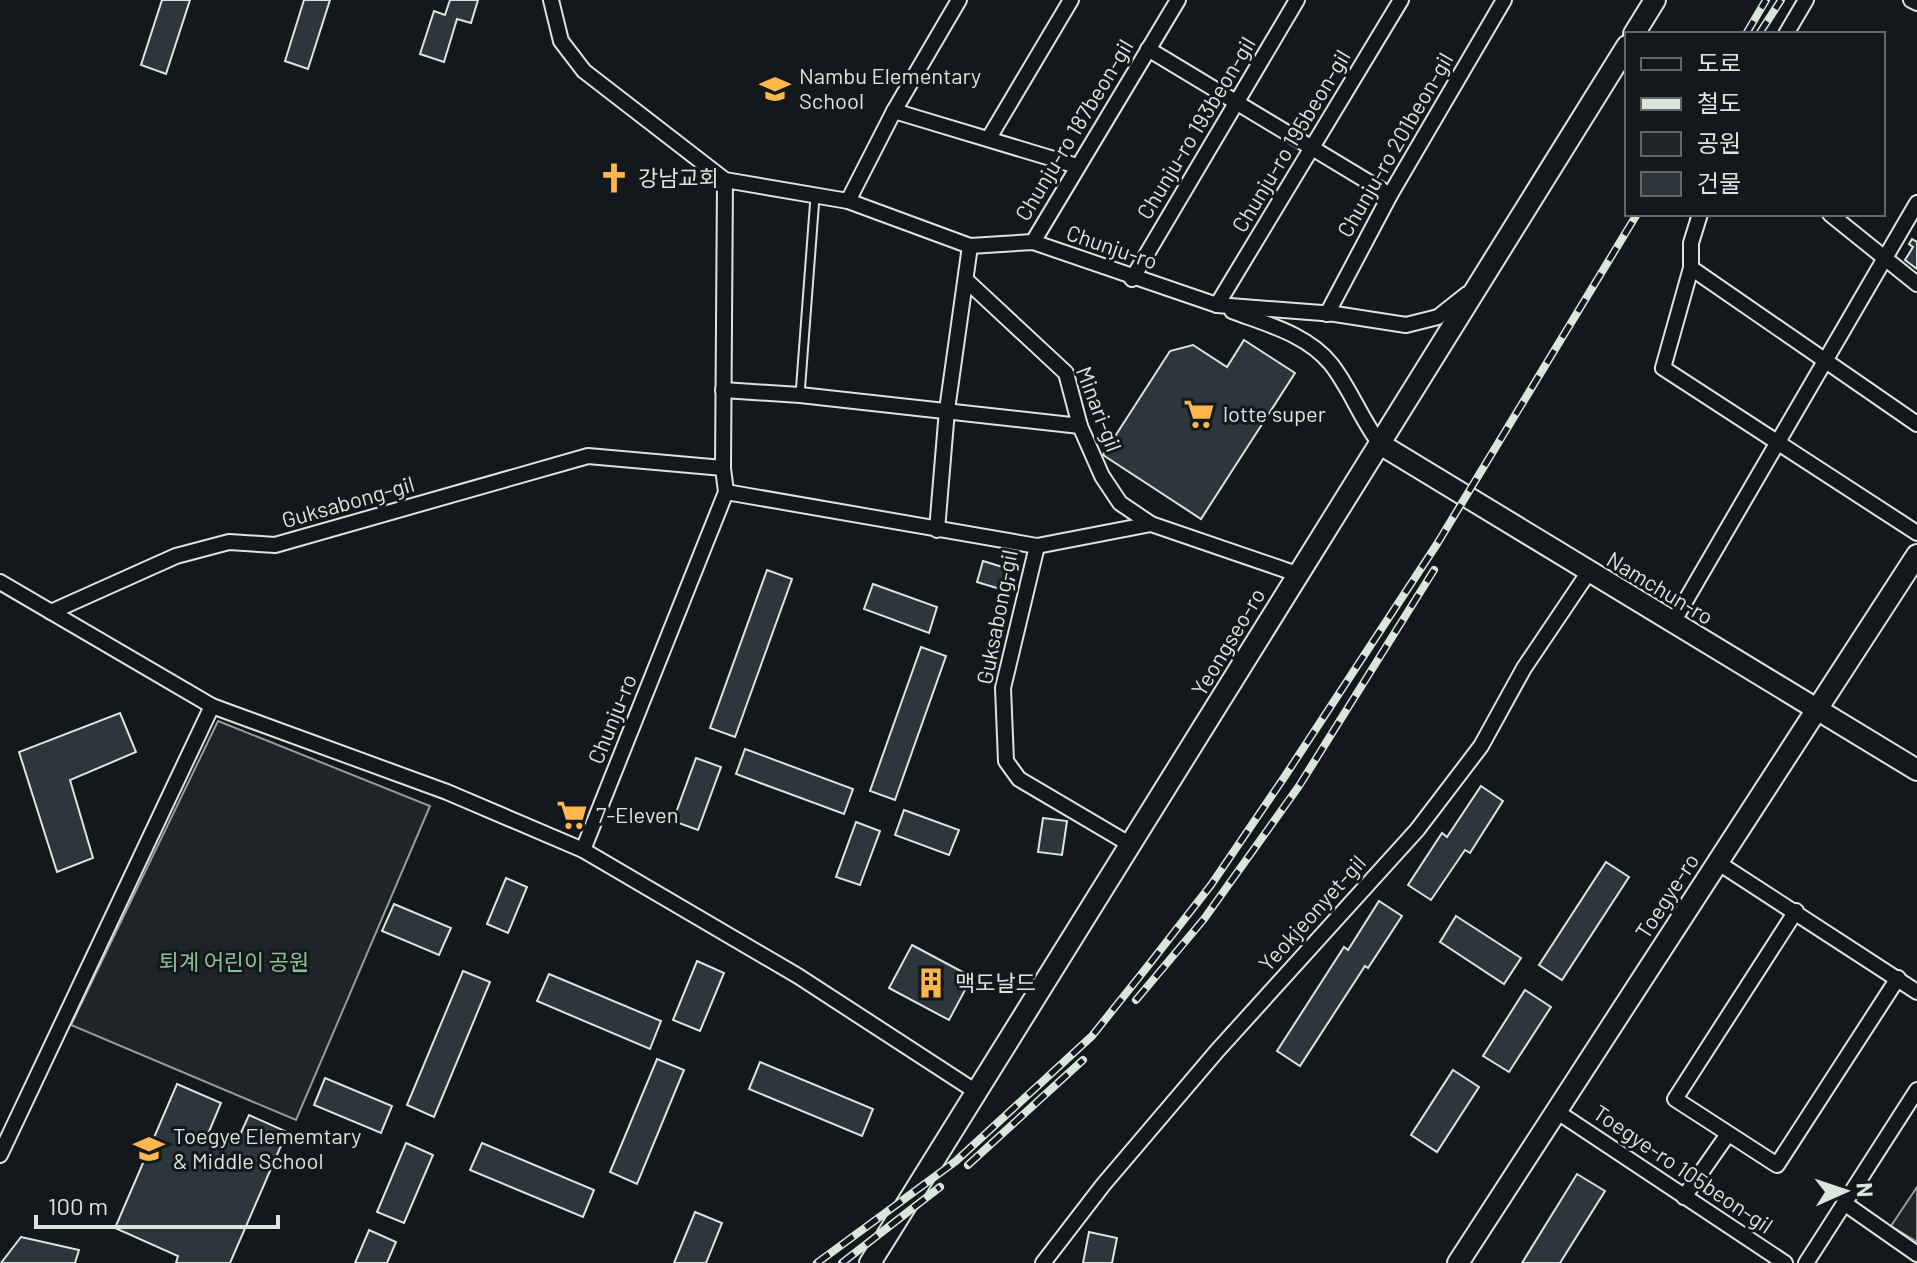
<svg xmlns="http://www.w3.org/2000/svg" width="1917" height="1263" font-family="Barlow,'Noto Sans KR',sans-serif">
<style>
.green{fill:#202428;stroke:#939e99;stroke-width:2}
.building{fill:#2c363c;stroke:#d8e6dc;stroke-width:2}
.lines{fill:none;stroke-linecap:round;stroke-linejoin:round}
.lane-casing{stroke:#d8e6dc;stroke-width:11}
.street-casing{stroke:#d8e6dc;stroke-width:18}
.secondary-casing{stroke:#d8e6dc;stroke-width:24}
.lane{stroke:#14181c;stroke-width:7}
.street{stroke:#14181c;stroke-width:14}
.secondary{stroke:#14181c;stroke-width:20}
.rail-casing{stroke:#d8e6dc;stroke-width:8}
.rail{stroke:#14181c;stroke-width:5;stroke-dasharray:15;stroke-linecap:butt}
.labels{text-anchor:middle;stroke-width:6;stroke-linejoin:round;paint-order:stroke}
.poi-label{font-size:22px;fill:#d8e6dc;stroke:#14181c;text-anchor:start}
.street-label{font-size:22px;fill:#d8e6dc;stroke:#14181c}
.park-label{font-size:22px;fill:#8ac095;stroke:#14181c}
</style>
<rect width="100%" height="100%" fill="#14181c"/>
<g class="green">
<polygon points="218,721 430,806 296,1120 71,1025"/>
<polygon points="1917,1187 1917,1242 1891,1226"/>
</g>
<g class="building">
<polygon points="162,0 190,0 166,74 141,65"/>
<polygon points="304,0 330,0 308,69 285,61"/>
<polygon points="450,0 478,0 471,23 457,19 444,62 420,54 434,11 445,15"/>
<polygon points="1912,239 1917,242 1917,269 1905,260 1913,247 1909,244"/>
<polygon points="1244,340 1295,373 1201,519 1103,455 1170,351 1193,345 1227,367"/>
<polygon points="983,561 1009,569 1006,577 1014,580 1010,592 977,582"/>
<polygon points="767,570 792,579 735,737 710,728"/>
<polygon points="873,584 937,607 929,633 864,609"/>
<polygon points="921,647 946,656 895,800 870,791"/>
<polygon points="120,713 136,752 70,780 93,858 57,872 19,752"/>
<polygon points="745,749 853,789 844,814 736,774"/>
<polygon points="696,758 721,767 698,830 673,821"/>
<polygon points="1481,786 1503,801 1470,853 1465,850 1431,900 1408,885 1442,833 1447,837"/>
<polygon points="904,810 959,830 949,855 895,835"/>
<polygon points="1043,818 1067,821 1062,855 1038,852"/>
<polygon points="856,822 880,831 860,885 836,877"/>
<polygon points="1606,862 1629,877 1562,980 1539,965"/>
<polygon points="506,878 527,887 508,933 487,924"/>
<polygon points="1379,901 1402,916 1368,968 1365,966 1300,1066 1277,1051 1344,947 1348,950"/>
<polygon points="394,904 451,928 439,955 382,931"/>
<polygon points="1456,916 1521,958 1504,984 1440,942"/>
<polygon points="912,945 972,977 949,1020 889,988"/>
<polygon points="697,961 724,973 700,1031 673,1020"/>
<polygon points="463,971 490,982 434,1117 407,1105"/>
<polygon points="549,974 661,1021 650,1049 537,1001"/>
<polygon points="1525,990 1551,1007 1509,1072 1483,1056"/>
<polygon points="657,1059 684,1070 637,1184 610,1172"/>
<polygon points="760,1062 873,1109 862,1136 749,1089"/>
<polygon points="1453,1070 1479,1087 1437,1152 1411,1135"/>
<polygon points="325,1078 392,1106 381,1133 314,1105"/>
<polygon points="177,1084 221,1103 208,1134 235,1146 249,1115 287,1132 230,1263 176,1263 178,1256 115,1228"/>
<polygon points="406,1143 433,1155 404,1223 377,1212"/>
<polygon points="482,1143 594,1190 583,1217 470,1170"/>
<polygon points="1577,1174 1605,1191 1560,1263 1522,1263"/>
<polygon points="695,1212 722,1223 706,1263 674,1263"/>
<polygon points="369,1230 396,1242 387,1263 355,1263"/>
<polygon points="1089,1232 1117,1238 1112,1263 1083,1263"/>
<polygon points="21,1237 79,1250 75,1263 1,1263"/>
</g>
<g class="lines">
<g class="lane-casing">
<polyline id="lane" points="800,395 815,197"/>
</g>
<g class="street-casing">
<g id="street">
<polyline points="551,0 561,41 584,71 725,180 848,201 970,246 1033,242 1217,305 1335,314 1406,325 1438,317 1467,294"/>
<polyline points="1911,0 1917,3"/>
<polyline points="1786,34 1806,0"/>
<polyline points="1148,49 1390,195"/>
<polyline points="894,111 1077,166"/>
<polyline points="989,138 1071,0"/>
<polyline points="848,201 894,111 959,0"/>
<polyline points="1700,214 1691,243 1691,268 1663,368 1917,533"/>
<polyline points="1830,214 1917,284"/>
<polyline points="1033,242 1178,0"/>
<polyline points="1691,268 1917,424"/>
<polyline points="1132,279 1297,0"/>
<polyline points="966,280 1066,373 1080,426 1102,476 1120,503 1151,524"/>
<polyline points="1217,305 1401,0"/>
<path d="M1232 311C1266 324 1307 334 1331 364 1350 388 1361 419 1380 444"/>
<polyline points="1327,314 1390,195 1504,0"/>
<polyline points="723,390 800,395 1080,426"/>
<polyline points="726,492 1037,546 1151,524 1297,574"/>
<polyline points="937,530 947,410 970,246"/>
<polyline points="1037,546 1003,688 1006,761 1019,779 1131,845"/>
<polyline points="0,582 212,706 447,792 583,850 798,976 978,1093"/>
<polyline points="51,612 176,556 229,542 275,545 588,456 723,468"/>
<polyline points="1672,624 1917,203"/>
<polyline points="583,850 726,492 723,468 725,180"/>
<polyline points="1717,862 1917,992"/>
<polyline points="1796,911 1675,1099 1777,1165 1898,978"/>
<polyline points="1556,1111 1785,1263"/>
<polyline points="0,1155 212,706"/>
<polyline points="1684,1197 1728,1134"/>
<polyline points="1844,1203 1917,1254"/>
<polyline points="1043,1263 1103,1185 1217,1051 1417,830 1481,746 1524,668 1588,573"/>
<polyline points="1806,1263 1917,1090"/>
</g>
</g>
<g class="secondary-casing">
<g id="secondary">
<polyline points="1634,34 1655,0"/>
<polyline points="1380,444 1917,770"/>
<polyline points="870,1263 1627,46"/>
<polyline points="1458,1263 1917,555"/>
</g>
</g>
<use href="#lane" class="lane"/>
<use href="#street" class="street"/>
<use href="#secondary" class="secondary"/>
<g class="rail-casing">
<g id="rail">
<polyline points="1746,34 1766,0"/>
<polyline points="1759,34 1781,0"/>
<polyline points="1136,1000 1204,919 1299,786 1434,570"/>
<polyline points="968,1165 1083,1060"/>
<polyline points="817,1263 956,1161 1092,1036 1151,962 1211,885 1285,776 1437,544 1637,214"/>
<polyline points="842,1263 940,1187"/>
</g>
</g>
<use href="#rail" class="rail"/>
</g>
<defs>
<g id="school-bare" transform="scale(2.4)"><path d="M0-5L7-2L0 1L-7-2ZM-4 1L0 2.5L4 1V4Q0 6-4 4Z" fill="#ffb74d" stroke="#14181c" stroke-width="2.5" paint-order="stroke"/></g>
<g id="church-bare" transform="scale(2.4)"><path d="M-1.2-6h2.4v3.5h3.3v2.4h-3.3V6h-2.4V-.1h-3.3v-2.4h3.3Z" fill="#ffb74d" stroke="#14181c" stroke-width="2.5" paint-order="stroke"/></g>
<g id="supermarket-bare" transform="scale(2.4)"><path d="M-6-5.5h2.5l.6 2H6L4.5 2H-2.5L-4.4-4H-6ZM-1.5 3.2a1.3 1.3 0 1 0 .1 0ZM3 3.2a1.3 1.3 0 1 0 .1 0Z" fill="#ffb74d" stroke="#14181c" stroke-width="2.5" paint-order="stroke"/></g>
<g id="building-bare" transform="scale(2.4)"><path d="M-4-6H4V6H1V3H-1V6H-4ZM-2.5-4.3h1.7v1.8h-1.7ZM.8-4.3h1.7v1.8H.8ZM-2.5-1h1.7V.8h-1.7ZM.8-1h1.7V.8H.8Z" fill="#ffb74d" stroke="#14181c" stroke-width="2.5" paint-order="stroke"/></g>
</defs>
<g fill-rule="evenodd">
<use href="#school-bare" x="775" y="89"/>
<use href="#church-bare" x="614" y="178"/>
<use href="#supermarket-bare" x="1199" y="414"/>
<use href="#supermarket-bare" x="572" y="815"/>
<use href="#building-bare" x="931" y="983"/>
<use href="#school-bare" x="149" y="1149"/>
</g>
<g class="labels">
<g class="poi-label">
<text x="799" y="84">Nambu Elementary<tspan x="799" dy="25">School</tspan></text>
<text x="638" y="186">강남교회</text>
<text x="1223" y="422">lotte super</text>
<text x="596" y="823">7-Eleven</text>
<text x="955" y="991">맥도날드</text>
<text x="173" y="1144">Toegye Elememtary<tspan x="173" dy="25">&amp; Middle School</tspan></text>
</g>
<g class="street-label">
<text transform="translate(1196 128) rotate(-59)" y="8">Chunju-ro 193beon-gil</text>
<text transform="translate(1074 130) rotate(-59)" y="8">Chunju-ro 187beon-gil</text>
<text transform="translate(1291 141) rotate(-59)" y="8">Chunju-ro 195beon-gil</text>
<text transform="translate(1395 145) rotate(-60)" y="8">Chunju-ro 201beon-gil</text>
<text transform="translate(1112 247) rotate(19)" y="8">Chunju-ro</text>
<text transform="translate(1099 409) rotate(69)" y="8">Minari-gil</text>
<text transform="translate(348 502) rotate(-16)" y="8">Guksabong-gil</text>
<text transform="translate(1660 588) rotate(31)" y="8">Namchun-ro</text>
<text transform="translate(997 617) rotate(-79)" y="8">Guksabong-gil</text>
<text transform="translate(1228 642) rotate(-59)" y="8">Yeongseo-ro</text>
<text transform="translate(612 719) rotate(-68)" y="8">Chunju-ro</text>
<text transform="translate(1667 896) rotate(-57)" y="8">Toegye-ro</text>
<text transform="translate(1312 913) rotate(-48)" y="8">Yeokjeonyet-gil</text>
<text transform="translate(1683 1169) rotate(34)" y="8">Toegye-ro 105beon-gil</text>
</g>
<g class="park-label">
<text x="234" y="970">퇴계 어린이 공원</text>
</g>
</g>
<rect x="1625" y="32" width="260" height="184" fill="#14181c" stroke="#626a69" stroke-width="2"/>
<rect x="1641" y="58" width="40" height="12" fill="#14181c" stroke="#626a69" stroke-width="2"/>
<text x="1697" y="72" font-size="24" fill="#d8e6dc">도로</text>
<rect x="1641" y="98" width="40" height="12" fill="#d8e6dc" stroke="#626a69" stroke-width="2"/>
<text x="1697" y="112" font-size="24" fill="#d8e6dc">철도</text>
<rect x="1641" y="132" width="40" height="24" fill="#202428" stroke="#626a69" stroke-width="2"/>
<text x="1697" y="152" font-size="24" fill="#d8e6dc">공원</text>
<rect x="1641" y="172" width="40" height="24" fill="#2c363c" stroke="#626a69" stroke-width="2"/>
<text x="1697" y="192" font-size="24" fill="#d8e6dc">건물</text>
<g transform="translate(1845 1191) rotate(87)" stroke="#14181c" stroke-width="6" paint-order="stroke">
<path d="M0-6L14 30L0 20L-14 30Z" fill="#d8e6dc"/>
<text y="-12" font-size="22" font-weight="bold" text-anchor="middle" fill="#d8e6dc">N</text>
</g>
<path d="M36 1215v12h242v-12" fill="none" stroke="#d8e6dc" stroke-width="4"/>
<text x="48" y="1215" font-size="24" fill="#d8e6dc" stroke="#14181c" stroke-width="6" paint-order="stroke">100 m</text>
</svg>
